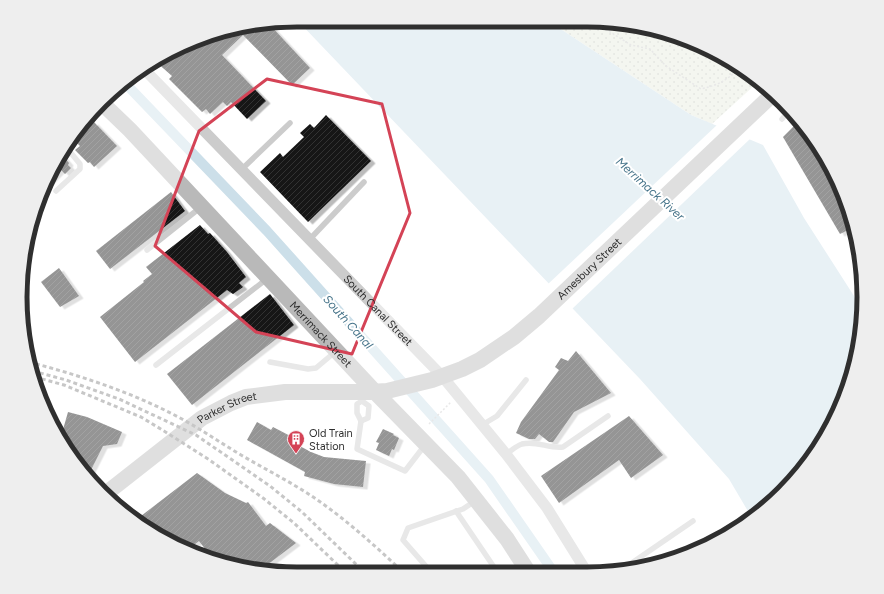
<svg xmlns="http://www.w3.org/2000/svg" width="884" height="594" font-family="Figtree,sans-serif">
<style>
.park{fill:url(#park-dots)}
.water{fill:#ccdfe9}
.pier{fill:#fff}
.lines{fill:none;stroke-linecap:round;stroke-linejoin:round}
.canal{stroke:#ccdfe9;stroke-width:10}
.building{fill:url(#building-hatch);filter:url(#shadow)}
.path{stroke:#ccc;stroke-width:1.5;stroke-dasharray:2 2;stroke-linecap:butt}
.service{stroke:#ccc;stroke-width:5.5}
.minor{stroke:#ccc;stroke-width:11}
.secondary{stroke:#b9b9b9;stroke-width:16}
.rail{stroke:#848484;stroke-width:3;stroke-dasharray:4 3;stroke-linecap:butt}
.marked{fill:none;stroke:#d44356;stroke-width:3;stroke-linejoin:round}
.labels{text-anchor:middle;stroke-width:4;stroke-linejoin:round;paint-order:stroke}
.street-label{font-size:11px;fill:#2f2f2f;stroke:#fff}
.poi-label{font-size:11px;fill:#2f2f2f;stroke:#fff;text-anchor:start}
.water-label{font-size:12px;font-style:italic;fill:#457389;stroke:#fff}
.rim{fill:none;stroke:#2f2f2f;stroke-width:5}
</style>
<defs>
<pattern id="park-dots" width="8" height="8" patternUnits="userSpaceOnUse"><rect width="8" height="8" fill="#e6ebde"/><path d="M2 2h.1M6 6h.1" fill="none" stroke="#c6cabf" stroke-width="1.8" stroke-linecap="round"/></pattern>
<pattern id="building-hatch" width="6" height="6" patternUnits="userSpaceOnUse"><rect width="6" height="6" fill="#161616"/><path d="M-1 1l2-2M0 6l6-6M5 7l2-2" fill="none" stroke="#303030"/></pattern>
<filter id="shadow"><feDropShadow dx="4.5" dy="2.5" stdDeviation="0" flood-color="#0004"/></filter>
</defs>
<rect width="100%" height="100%" fill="#fff"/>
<polygon class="park" points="553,24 641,25 710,49 757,83 712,124 691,115"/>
<polygon class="water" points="297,20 553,24 691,115 763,145 804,218 863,310 859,351 843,403 817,451 783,493 752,518 729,479 640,379"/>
<polygon class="pier" points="718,124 751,138 571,310 547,285"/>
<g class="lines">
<polyline class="canal" points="125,83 267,231 489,479 555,574"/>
</g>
<g class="building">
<polygon points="270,25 310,68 292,85 243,35 222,55 266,101 247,119 231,102 227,106 223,102 210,114 206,109 202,112 169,79 172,76 155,61 208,35"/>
<polygon points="326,115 371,161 308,222 260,172 280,153 283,157 304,137 300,133 310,124 314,128"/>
<polygon points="799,121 817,143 843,191 854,227 840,234 783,137"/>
<polygon points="94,122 117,146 94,167 90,162 88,163 75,150 80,146 74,140"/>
<polygon points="62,155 69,163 68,165 71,168 65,174 61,170 48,183 47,182"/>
<polygon points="171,192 185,211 110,269 96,251"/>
<polygon points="200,225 208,234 210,233 227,252 246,277 239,283 243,287 233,294 227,290 135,362 100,317 144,282 143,281 152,274 146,267"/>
<polygon points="59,268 79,296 60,307 41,282"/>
<polygon points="270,294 294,325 192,405 167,374"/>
<polygon points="576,351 611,393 574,412 553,442 549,442 539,434 535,439 529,439 516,433 521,422 559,370 555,367 561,358 568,361"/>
<polygon points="68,412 87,417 122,432 117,444 103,446 90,472 82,468 60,440"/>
<polygon points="629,416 663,455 631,478 619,460 559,503 541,476"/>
<polygon points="257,422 271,430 273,427 292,437 290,441 311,452 324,457 366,461 363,487 334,484 304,476 305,472 247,440"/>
<polygon points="383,429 394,434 393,435 399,438 394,450 392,449 389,456 376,450 379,443 376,442"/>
<polygon points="197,473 225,493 246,503 248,502 266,526 270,523 296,543 267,565 270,569 243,569 212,558 199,541 187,550 174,545 151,529 141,516"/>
</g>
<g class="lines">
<g class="path">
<path d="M599 25 631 45 650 49 666 66 701 89C718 85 726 81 738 69"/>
<polyline points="429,424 451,402"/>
</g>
<g class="service">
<polyline points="782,119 790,110"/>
<polyline points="76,131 103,105"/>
<polyline points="242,169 290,123"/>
<polyline points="56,191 80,169 80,164 66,147"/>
<polyline points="310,239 364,182"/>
<polyline points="147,250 201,207"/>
<polyline points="24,324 28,330"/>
<polyline points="270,362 308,369 316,368 335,352"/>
<polyline points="156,365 268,278"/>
<polyline points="362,401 357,404 357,413 361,421 368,418 369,406 362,401 362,393"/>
<polyline points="361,421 357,449 405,471 425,445"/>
<polyline points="482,425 497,416 526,380"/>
<path d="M506 454C511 451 516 446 522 444 536 440 549 449 563 447L608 416"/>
<polyline points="456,511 498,573"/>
<polyline points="620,571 693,521"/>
<polyline points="431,572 403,540 408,528 463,509 475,501"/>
</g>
<path class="minor" id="s1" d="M142 67 442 376 506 454 547 508 588 574"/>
<g class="secondary">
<path id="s2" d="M103 104 130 130 375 392 458 477 507 539 529 573"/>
<path id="s3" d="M104 495 202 418 231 403 246 397 285 392H370L387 391 432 380 462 369 480 360 514 337 539 316 773 94"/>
</g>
<g class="rail">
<path d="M29 362C82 376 134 393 182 419 202 430 221 443 241 455 263 468 285 479 307 493 341 515 372 543 402 571"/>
<polyline points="33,371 66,380 119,399 196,435 270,486 302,512 363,571"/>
<polyline points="35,377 64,385 141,417 164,431 208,459 263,498 294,523 343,570"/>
</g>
</g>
<path d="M0 0H884V594H0ZM267 79 382 104 410 213 352 354 256 332 155 246 199 131Z" fill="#fff" fill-opacity=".55" fill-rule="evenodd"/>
<path class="marked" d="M267 79 382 104 410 213 352 354 256 332 155 246 199 131Z"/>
<defs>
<g id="building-pin" transform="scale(0.9)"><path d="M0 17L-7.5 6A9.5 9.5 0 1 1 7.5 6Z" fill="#d44356" stroke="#fff"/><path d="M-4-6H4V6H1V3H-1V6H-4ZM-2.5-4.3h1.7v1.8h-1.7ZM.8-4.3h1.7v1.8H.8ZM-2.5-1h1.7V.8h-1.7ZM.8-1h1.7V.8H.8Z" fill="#fff"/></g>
</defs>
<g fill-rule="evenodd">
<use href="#building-pin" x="296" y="439"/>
</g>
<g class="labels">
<g class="street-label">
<text dy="4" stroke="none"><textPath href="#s3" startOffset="556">Amesbury Street</textPath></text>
<text dy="4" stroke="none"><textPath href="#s1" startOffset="339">South Canal Street</textPath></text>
<text dy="4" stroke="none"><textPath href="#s2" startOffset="317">Merrimack Street</textPath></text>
<text dy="4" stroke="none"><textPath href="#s3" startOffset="152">Parker Street</textPath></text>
</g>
<g class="poi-label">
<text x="309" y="437">Old Train<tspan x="309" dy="13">Station</tspan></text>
</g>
<g class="water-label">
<text transform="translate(650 189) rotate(42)" y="4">Merrimack River</text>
<text transform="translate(348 322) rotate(48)" y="4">South Canal</text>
</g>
</g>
<path d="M0 0H884V594H0ZM297 27H587A270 270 0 0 1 857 297V297A270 270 0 0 1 587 567H297A270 270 0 0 1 27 297V297A270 270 0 0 1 297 27Z" fill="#eee" fill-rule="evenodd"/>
<path class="rim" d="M297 27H587A270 270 0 0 1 857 297V297A270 270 0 0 1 587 567H297A270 270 0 0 1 27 297V297A270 270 0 0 1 297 27Z"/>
</svg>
